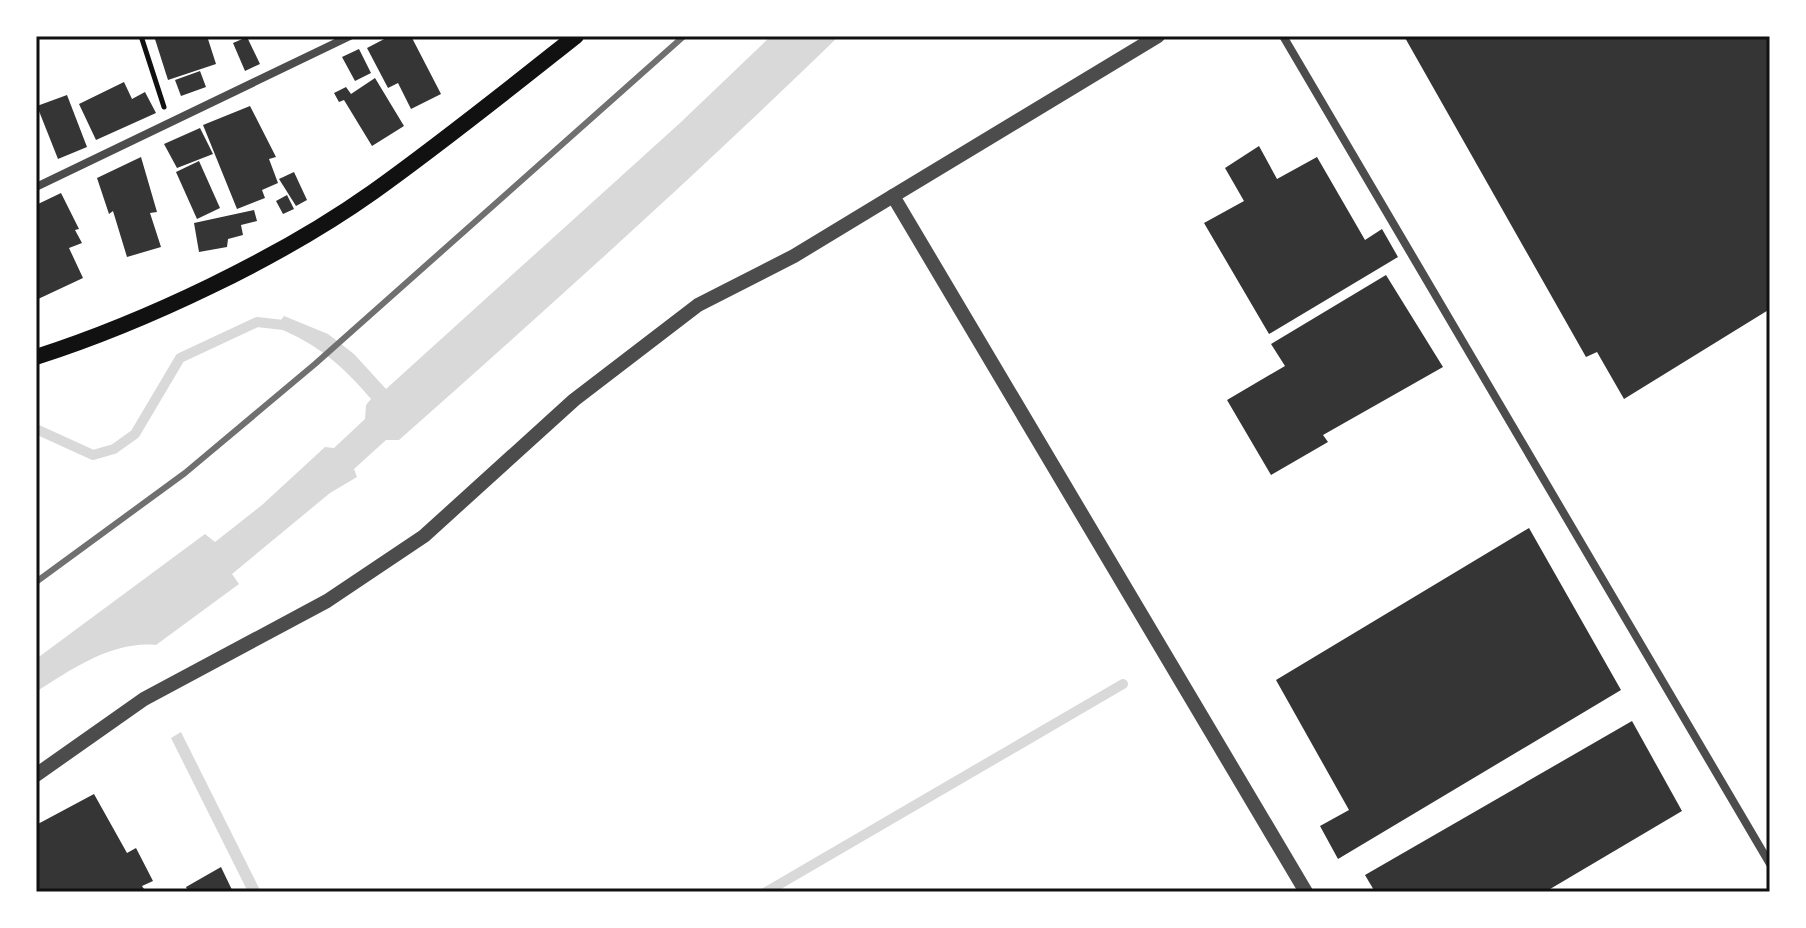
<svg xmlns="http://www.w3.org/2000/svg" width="1806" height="928" font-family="'Golos Text',sans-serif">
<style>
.water{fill:#d9d9d9}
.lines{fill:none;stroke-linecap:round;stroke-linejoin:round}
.stream{stroke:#d9d9d9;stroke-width:10}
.building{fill:#353535}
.path{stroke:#111;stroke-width:5}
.minor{stroke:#4c4c4c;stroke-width:8}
.tertiary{stroke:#4c4c4c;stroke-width:14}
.secondary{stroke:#111;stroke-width:16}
.rail{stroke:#707070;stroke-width:6}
.neatline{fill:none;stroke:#111;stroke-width:3}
</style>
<rect width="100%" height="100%" fill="#fff"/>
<g class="water">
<path d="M771 36H839C696 175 548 308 399 440H386L354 469 357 477 330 493 232 574 239 584 156 645C112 641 72 669 36 692V659L205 534 215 542 262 505 325 447 334 448 365 419 366 405 371 399C340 363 320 346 276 327L284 316 328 334 354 354 386 389 680 123Z"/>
<polygon points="181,732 261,892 248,892 171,738"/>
</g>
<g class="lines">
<g class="stream">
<polyline points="36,429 93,455 114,449 135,434 180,358 257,322 292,326"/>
<polyline points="766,892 1123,684"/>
</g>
</g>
<g class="building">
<polygon points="154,36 207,36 216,64 168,80"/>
<polygon points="390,36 411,36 441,94 411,109 398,83 388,88 367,48"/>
<polygon points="1404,36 1770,36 1770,309 1624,399 1597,352 1586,357"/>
<polygon points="247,37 260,64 245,71 233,43"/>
<polygon points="359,49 371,73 355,81 342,57"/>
<polygon points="200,71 206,87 181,96 175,80"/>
<polygon points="375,78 404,126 372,146 344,100 339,102 334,93 346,87 351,94"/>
<polygon points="124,82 132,99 145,92 156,113 96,140 79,104"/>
<polygon points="67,95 87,147 58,159 37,106"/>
<polygon points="250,106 276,157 269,159 278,183 262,190 265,198 237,209 203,125"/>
<polygon points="200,128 213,154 177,168 164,144"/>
<polygon points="1259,146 1277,179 1317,157 1365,240 1382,229 1398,257 1269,334 1204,223 1244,201 1225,168"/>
<polygon points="141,157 157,212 150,213 161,247 127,257 113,211 109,214 97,178"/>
<polygon points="199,161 220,208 197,219 176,172"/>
<polygon points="294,172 307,200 296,206 279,179"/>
<polygon points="61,193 79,229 75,230 82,243 69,248 83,278 36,300 36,205"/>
<polygon points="287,195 294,209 283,214 276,201"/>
<polygon points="254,210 257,221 241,225 243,235 228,239 227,247 199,252 194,223"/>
<polygon points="1386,275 1443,367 1323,435 1328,442 1271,475 1227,400 1285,366 1271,344"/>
<polygon points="1529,528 1621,690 1338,859 1320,826 1349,810 1276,680"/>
<polygon points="1632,721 1682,811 1545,892 1375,892 1365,875"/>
<polygon points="94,794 127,853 136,848 153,881 142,886 146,892 36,892 36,825"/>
<polygon points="221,867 233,892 188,892 186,887"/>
</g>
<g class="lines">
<polyline class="path" points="141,36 164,107"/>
<g class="minor">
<polyline points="1283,36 1770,864"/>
<polyline points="36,187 350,36"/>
</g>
<g class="tertiary">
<polyline points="1158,36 893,196 1306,892"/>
<polyline points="36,775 144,699 327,601 424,536 574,400 698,305 794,256 893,196"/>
</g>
<path class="secondary" d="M36 357C145 322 280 258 373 192 443 142 509 89 576 36"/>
<polyline class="rail" points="36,582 185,473 315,364 684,36"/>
</g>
<rect width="1806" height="928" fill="none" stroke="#ffffff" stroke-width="76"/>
<rect x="38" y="38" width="1730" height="852" class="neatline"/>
</svg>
